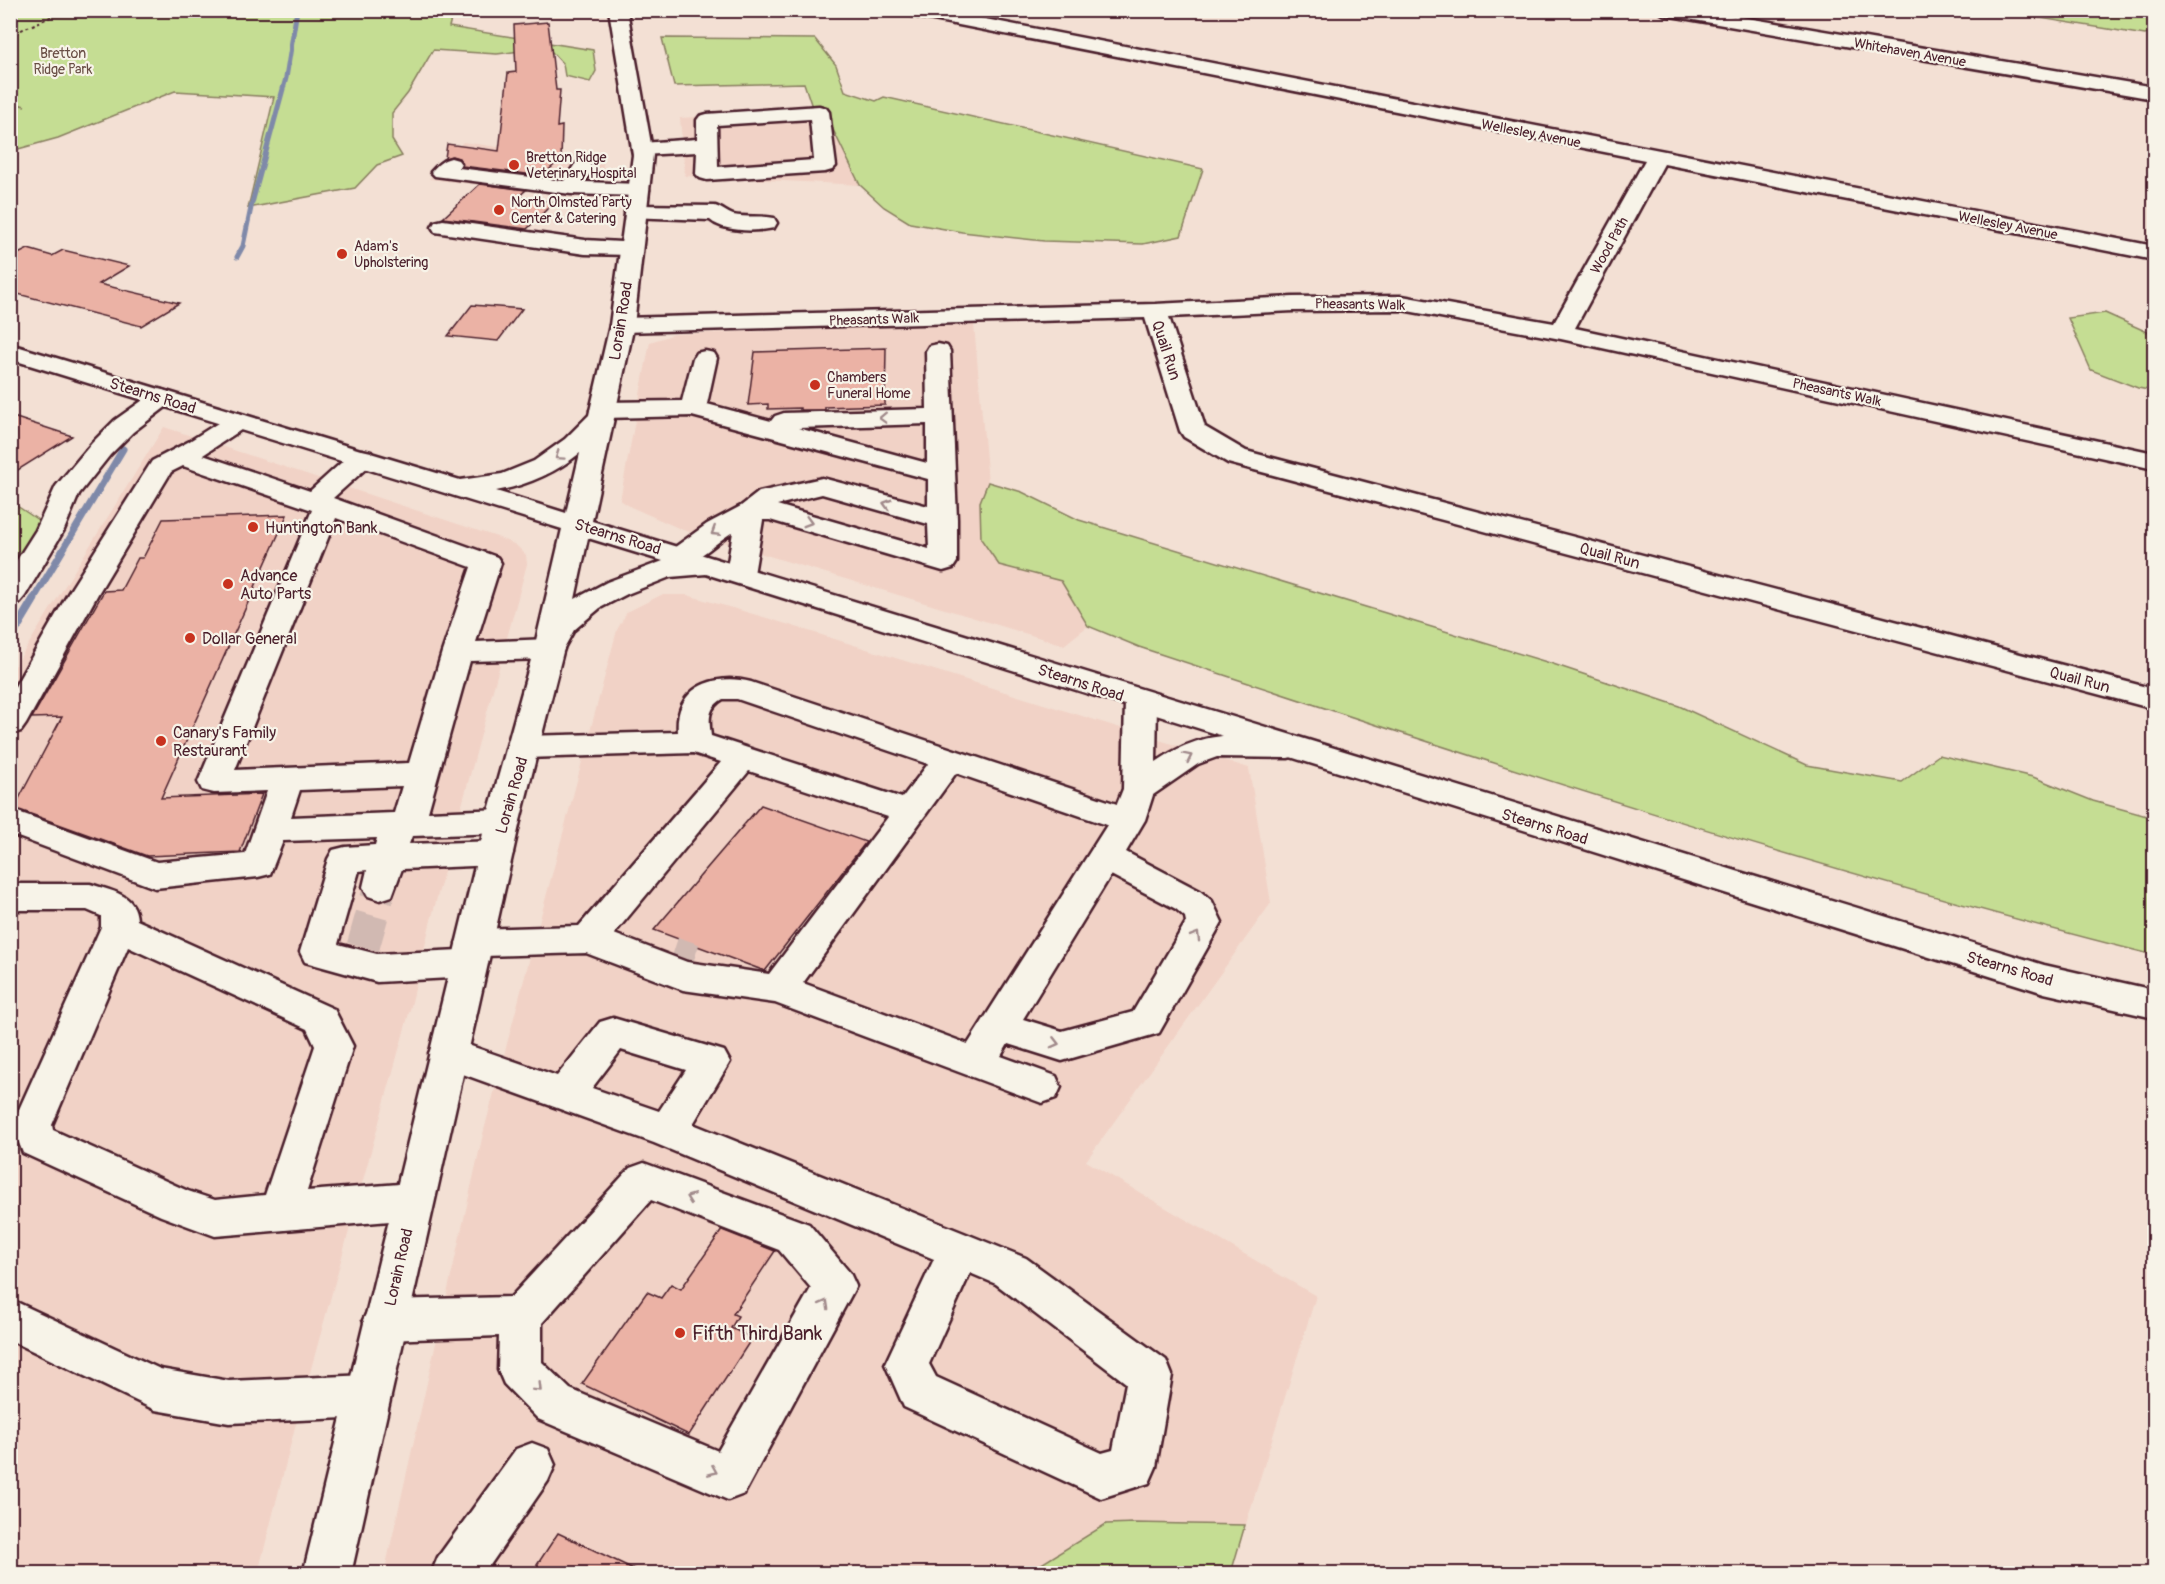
<svg xmlns="http://www.w3.org/2000/svg" width="2165" height="1584" font-family="Pangolin,sans-serif">
<style>
.built{fill:#f1d2c6}
.green{fill:#c5dd93;stroke:#887e5f;stroke-width:1.5}
.lines{fill:none;stroke-linecap:round;stroke-linejoin:round}
.stream-far2{stroke:#7f89a9;stroke-width:5}
.stream-far1{stroke:#7f89a9;stroke-width:7}
.stream{stroke:#7f89a9;stroke-width:9}
.building{fill:#ebb2a5;stroke:#4a1f2b;stroke-width:1.5}
.minor-tunnel{stroke:#d1b9b2;stroke-width:33;stroke-dasharray:33 16;stroke-linecap:butt}
.minor-casing{stroke:#4a1f2b;stroke-width:5}
.major-casing{stroke:#4a1f2b;stroke-width:5}
.path{stroke:#4a1f2b;stroke-width:2;stroke-dasharray:3 3;stroke-linecap:butt}
.minor{fill:#f7f3e8;fill-rule:evenodd}
.major{fill:#f7f3e8;fill-rule:evenodd}
.oneway{stroke:#a0898a}
.poi-dot{fill:#c8321e;stroke:#f7f3e8;stroke-width:2}
.labels{text-anchor:middle;stroke-width:4.5;stroke-linejoin:round;paint-order:stroke}
.far-street-label{font-size:14px;fill:#4a1f2b;stroke:#f7f3e8}
.far-park-label{font-size:14px;fill:#694e45;stroke:#f7f3e8}
.far-poi-label{font-size:14px;fill:#4a1f2b;stroke:#f7f3e8;text-anchor:start}
.street-label{font-size:16px;fill:#4a1f2b;stroke:#f7f3e8}
.poi-label{font-size:16px;fill:#4a1f2b;stroke:#f7f3e8;text-anchor:start}
.near-poi-label{font-size:20px;fill:#4a1f2b;stroke:#f7f3e8;text-anchor:start}
</style>
<rect width="100%" height="100%" fill="#f3e0d4"/>
<filter id="ink" filterUnits="userSpaceOnUse"><feTurbulence type="fractalNoise" baseFrequency=".0167" numOctaves="2"/><feDisplacementMap in="SourceGraphic" scale="12" xChannelSelector="R" yChannelSelector="G"/><feConvolveMatrix kernelMatrix="1 2 1 2 8 2 1 2 1" color-interpolation-filters="sRGB"/></filter>
<g filter="url(#ink)">
<g class="built">
<polygon points="823,109 860,185 685,176 680,118"/>
<polygon points="463,142 603,162 604,199 429,179"/>
<polygon points="974,325 988,482 980,503 1000,565 1061,581 1088,626 1064,645 683,530 631,507 620,500 650,342 675,334"/>
<polygon points="164,427 497,537 516,545 526,555 527,564 431,920 411,1006 295,1427 258,1573 11,1573 10,674"/>
<polygon points="661,595 687,595 767,618 1249,768 1271,903 1086,1161 1316,1296 1231,1573 384,1574 483,1134 617,630 627,612"/>
</g>
<g class="green">
<polygon points="11,11 453,11 449,27 593,50 596,71 590,82 565,76 563,64 551,51 528,50 497,54 433,50 408,93 392,113 392,140 402,156 377,165 355,188 248,208 274,97 175,91 58,138 11,151 11,103 25,106 11,102"/>
<polygon points="1998,11 2154,11 2154,31 2145,35"/>
<polygon points="662,38 815,39 836,65 845,91 876,101 884,97 1203,169 1181,236 1143,244 1044,241 962,232 910,223 884,207 860,185 823,109 813,110 804,83 674,86"/>
<polygon points="2105,313 2154,335 2154,391 2138,388 2091,370 2068,318"/>
<path d="M988 482 1022 492 1079 520 1550 663 1679 706 1807 765 1902 782 1939 755 2033 777 2093 801 2154 818V955C1811 869 1475 758 1139 647L1088 626 1061 581 999 565 981 539 980 502Z"/>
<polygon points="11,502 41,522 11,580"/>
<polygon points="1135,1523 1245,1525 1231,1573 1027,1573 1106,1524"/>
</g>
<g class="lines">
<polyline class="stream-far2" points="237,257 243,246 252,203 286,78 297,10"/>
<polyline class="stream-far1" points="33,600 123,449"/>
<polyline class="stream" points="10,639 34,599"/>
</g>
<g class="building">
<polygon points="548,22 556,90 560,90 557,127 562,126 561,159 542,176 462,166 459,158 452,156 445,158 447,144 499,151 508,73 516,72 514,25"/>
<polygon points="480,184 526,190 518,197 554,202 527,229 443,218"/>
<polygon points="28,249 52,256 63,250 129,266 99,284 179,303 141,326 10,292 10,258"/>
<polygon points="472,305 522,309 498,341 448,336"/>
<polygon points="886,348 885,405 825,407 825,410 800,410 800,408 768,409 768,404 748,405 755,352"/>
<polygon points="10,416 72,436 10,475"/>
<polygon points="287,515 161,798 262,794 240,852 147,856 14,808 62,717 32,718 104,591 121,590 138,558 143,558 163,519"/>
<polygon points="761,805 866,842 765,971 654,930"/>
<polygon points="722,1230 775,1251 733,1314 738,1316 731,1328 752,1338 689,1435 582,1384 647,1292 661,1298 671,1284 681,1289"/>
<polygon points="558,1533 644,1574 531,1574"/>
</g>
<g class="lines">
<g class="minor-tunnel">
<polyline points="363,947 380,887"/>
<polyline points="673,953 694,960"/>
</g>
<g class="minor-casing">
<g id="minor">
<polygon points="899,10 939,10 2154,246 2154,260 1664,164 1575,328 2154,453 2154,469 1561,339 1402,310 1293,311 1169,317 1205,427 1246,451 2154,689 2154,709 1228,463 1184,437 1180,431 1145,318 622,332 613,330 610,325 613,320 622,318 1155,304 1293,297 1402,296 1554,323 1645,160 908,15"/>
<polygon points="1656,10 1700,10 2154,87 2154,99 1665,15"/>
<path d="M819 106 826 108 829 112 836 166 832 170 825 172 707 180 700 178 696 174 697 152 642 155 635 153 632 149 635 145 642 143 697 139V120L700 116 707 114ZM810 119 814 160 718 167 717 125Z"/>
<path d="M451 158 458 160 461 164 459 168 564 181 575 164 582 162 589 164 593 168 585 182 638 184 646 185 649 190 646 195 638 196 571 194 435 176 431 172C437 165 442 160 451 158Z"/>
<path d="M636 205 715 206C722 208 727 213 733 215 746 218 760 215 774 218L777 223 774 228C755 232 724 232 710 220L628 217 625 212 628 207Z"/>
<polygon points="443,220 585,240 639,243 642,248 639,253 631,255 585,254 435,232 432,227 435,222"/>
<path d="M938 344 947 346 950 351 957 519V562L953 568 943 571 770 520H763L754 574 750 580 740 583 730 580 726 574 733 532C713 543 696 568 671 562L667 556 671 550 707 524 741 506 759 492 822 478 928 506V479L692 416 603 418 594 415 590 410 594 405 603 402 682 401 693 358 696 353 705 351 714 353 717 358 707 404 771 421 775 416 784 413 927 409 926 351 929 346ZM927 424V463L798 428ZM822 494 928 524 929 549 777 505Z"/>
<polygon points="162,390 171,393 175,398 171,403 133,432 110,455 79,494 64,530 25,596 20,602 10,605 10,571 36,530 56,486 92,443 115,420 153,393"/>
<path d="M238 413 247 416 251 421 247 426 203 455 310 491 353 452 362 450 371 452 375 458 371 464 333 498 497 557 501 563 476 642 549 639 560 642 564 649 560 656 549 659 470 661 428 812 503 809 515 813 520 821 515 829 503 833 412 836 409 844 496 841 508 844 513 853 508 862 496 865 402 869 392 896 380 900 368 896 363 887 367 870 359 871 338 944 377 954 460 950 456 943 461 933 474 929 579 926 721 762 693 753 524 758 513 755 508 747 513 739 524 736 678 732C674 688 713 672 751 682L1117 804 1123 789 1125 701 1130 694 1141 691 1152 694 1157 701 1156 762C1204 729 1233 735 1288 736L1299 739 1304 747 1299 755 1288 758 1217 757 1198 764 1153 795 1145 820 1126 852 1200 891 1212 901 1222 922 1159 1033 1062 1061 1008 1044 1001 1056 1056 1076 1061 1087 1056 1098 1042 1103 775 1003 683 990 586 953 483 956 487 963 482 973 469 977 377 982 305 962 300 952 328 859 333 850 345 847 375 845 377 838 283 841 270 874 258 877 155 888 10 834V809L157 862 245 854 267 791 214 793 202 790 198 782 312 510 183 466 171 472 99 592 26 724 21 731 10 734V695L69 592 152 461 188 442 229 416ZM336 518 471 567 442 652 409 763 235 770ZM723 699H737L928 764 902 798 711 736C709 720 707 708 723 699ZM749 771 888 817 769 974 687 962 614 934ZM956 773 1107 825 968 1044 803 983ZM402 786 394 813 291 817 300 790ZM1111 875 1176 909 1185 917 1186 922 1133 1012 1062 1031 1023 1019Z"/>
<path d="M10 884H90C112 891 136 894 137 920L334 1009 353 1046 307 1191 413 1183 427 1189 433 1201 427 1213 413 1219 215 1236 161 1216 23 1153 12 1125 101 927V916L87 910H10ZM128 947 307 1029 315 1046 265 1195 215 1200 188 1191 53 1130 52 1125Z"/>
<path d="M613 1018 724 1051 730 1062 693 1124 1026 1258 1166 1360 1172 1375 1156 1467 1149 1483 1101 1498 904 1407 885 1364 934 1259 654 1143 435 1064 429 1053 435 1042 448 1038 557 1076 600 1022ZM621 1050 686 1070 659 1111 592 1088ZM970 1273 996 1284 1126 1383 1113 1450 1102 1453 936 1377 929 1364Z"/>
<path d="M644 1163 809 1224 850 1273 856 1286 744 1494 728 1500 538 1419 504 1384 498 1370 499 1336 385 1340 370 1334 363 1320 370 1306 385 1300 511 1297 630 1168ZM651 1200 779 1250 811 1288 718 1451 570 1389 542 1362V1323Z"/>
<polygon points="10,1299 160,1369 229,1381 368,1375 384,1381 390,1396 384,1411 368,1417 229,1423 155,1410 10,1340"/>
<polygon points="532,1443 548,1449 555,1465 548,1481 484,1574 431,1574 438,1557 516,1449"/>
</g>
</g>
<g class="major-casing">
<path id="major" d="M609 10H627L653 155 634 325 592 521 2044 965 2154 990V1018L2044 993 706 574 670 577 627 594 600 608 574 630 564 648 520 821 351 1574H303L486 821 534 649 562 529 10 359V344L460 480 502 474 534 461 565 439 589 415 610 325 633 155ZM580 453 566 513 496 491C528 485 555 473 580 453ZM588 538 663 561 607 582 575 599Z"/>
</g>
<polyline class="path" points="10,35 66,10"/>
<use href="#minor" class="minor"/>
<use href="#major" class="major"/>
</g>
<defs><path id="oneway-chevron" d="M-2-3.5L2.5 0L-2 3.5" fill="none" stroke-width="1.6" stroke-linecap="round" stroke-linejoin="round" transform="scale(1.5)"/></defs>
<g class="oneway">
<use href="#oneway-chevron" transform="translate(883 418) rotate(178)"/>
<use href="#oneway-chevron" transform="translate(559 456) rotate(145)"/>
<use href="#oneway-chevron" transform="translate(887 504) rotate(-164)"/>
<use href="#oneway-chevron" transform="translate(808 522) rotate(16)"/>
<use href="#oneway-chevron" transform="translate(715 532) rotate(148)"/>
<use href="#oneway-chevron" transform="translate(1188 757) rotate(-26)"/>
<use href="#oneway-chevron" transform="translate(1196 936) rotate(-60)"/>
<use href="#oneway-chevron" transform="translate(1055 1043) rotate(14)"/>
<use href="#oneway-chevron" transform="translate(690 1198) rotate(-159)"/>
<use href="#oneway-chevron" transform="translate(825 1304) rotate(-61)"/>
<use href="#oneway-chevron" transform="translate(538 1388) rotate(45)"/>
<use href="#oneway-chevron" transform="translate(713 1471) rotate(23)"/>
</g>
</g>
<g class="poi-dot">
<circle cx="514" cy="165" r="6"/>
<circle cx="499" cy="210" r="6"/>
<circle cx="342" cy="254" r="6"/>
<circle cx="815" cy="385" r="6"/>
<circle cx="253" cy="527" r="6"/>
<circle cx="228" cy="584" r="6"/>
<circle cx="190" cy="638" r="6"/>
<circle cx="161" cy="741" r="6"/>
<circle cx="680" cy="1333" r="6"/>
</g>
<g class="labels">
<g class="far-street-label">
<text transform="translate(1910 52) rotate(10)" y="5">Whitehaven Avenue</text>
<text transform="translate(1531 133) rotate(11)" y="5">Wellesley Avenue</text>
<text transform="translate(2008 225) rotate(11)" y="5">Wellesley Avenue</text>
<text transform="translate(1609 245) rotate(-61)" y="5">Wood Path</text>
<text transform="translate(1360 304) rotate(1)" y="5">Pheasants Walk</text>
<text transform="translate(874 319) rotate(-2)" y="5">Pheasants Walk</text>
<text transform="translate(1837 392) rotate(12)" y="5">Pheasants Walk</text>
</g>
<g class="far-park-label">
<text x="63" y="58">Bretton<tspan x="63" dy="16">Ridge Park</tspan></text>
</g>
<g class="far-poi-label">
<text x="526" y="162">Bretton Ridge<tspan x="526" dy="16">Veterinary Hospital</tspan></text>
<text x="511" y="207">North Olmsted Party<tspan x="511" dy="16">Center &amp; Catering</tspan></text>
<text x="354" y="251">Adam's<tspan x="354" dy="16">Upholstering</tspan></text>
<text x="827" y="382">Chambers<tspan x="827" dy="16">Funeral Home</tspan></text>
</g>
<g class="street-label">
<text transform="translate(620 321) rotate(-81)" y="6">Lorain Road</text>
<text transform="translate(1167 350) rotate(72)" y="6">Quail Run</text>
<text transform="translate(153 395) rotate(17)" y="6">Stearns Road</text>
<text transform="translate(618 536) rotate(17)" y="6">Stearns Road</text>
<text transform="translate(1610 555) rotate(15)" y="6">Quail Run</text>
<text transform="translate(2080 679) rotate(15)" y="6">Quail Run</text>
<text transform="translate(1081 682) rotate(18)" y="6">Stearns Road</text>
<text transform="translate(511 795) rotate(-74)" y="6">Lorain Road</text>
<text transform="translate(1545 826) rotate(17)" y="6">Stearns Road</text>
<text transform="translate(2010 968) rotate(16)" y="6">Stearns Road</text>
<text transform="translate(398 1267) rotate(-77)" y="6">Lorain Road</text>
</g>
<g class="poi-label">
<text x="265" y="533">Huntington Bank</text>
<text x="240" y="581">Advance<tspan x="240" dy="18">Auto Parts</tspan></text>
<text x="202" y="644">Dollar General</text>
<text x="173" y="738">Canary's Family<tspan x="173" dy="18">Restaurant</tspan></text>
</g>
<g class="near-poi-label">
<text x="692" y="1340">Fifth Third Bank</text>
</g>
</g>
<rect width="2165" height="1584" fill="none" stroke="#f7f3e8" stroke-width="36"/>
<rect x="18" y="18" width="2129" height="1548" fill="none" stroke="#4a1f2b" stroke-width="2" filter="url(#ink)"/>
</svg>
